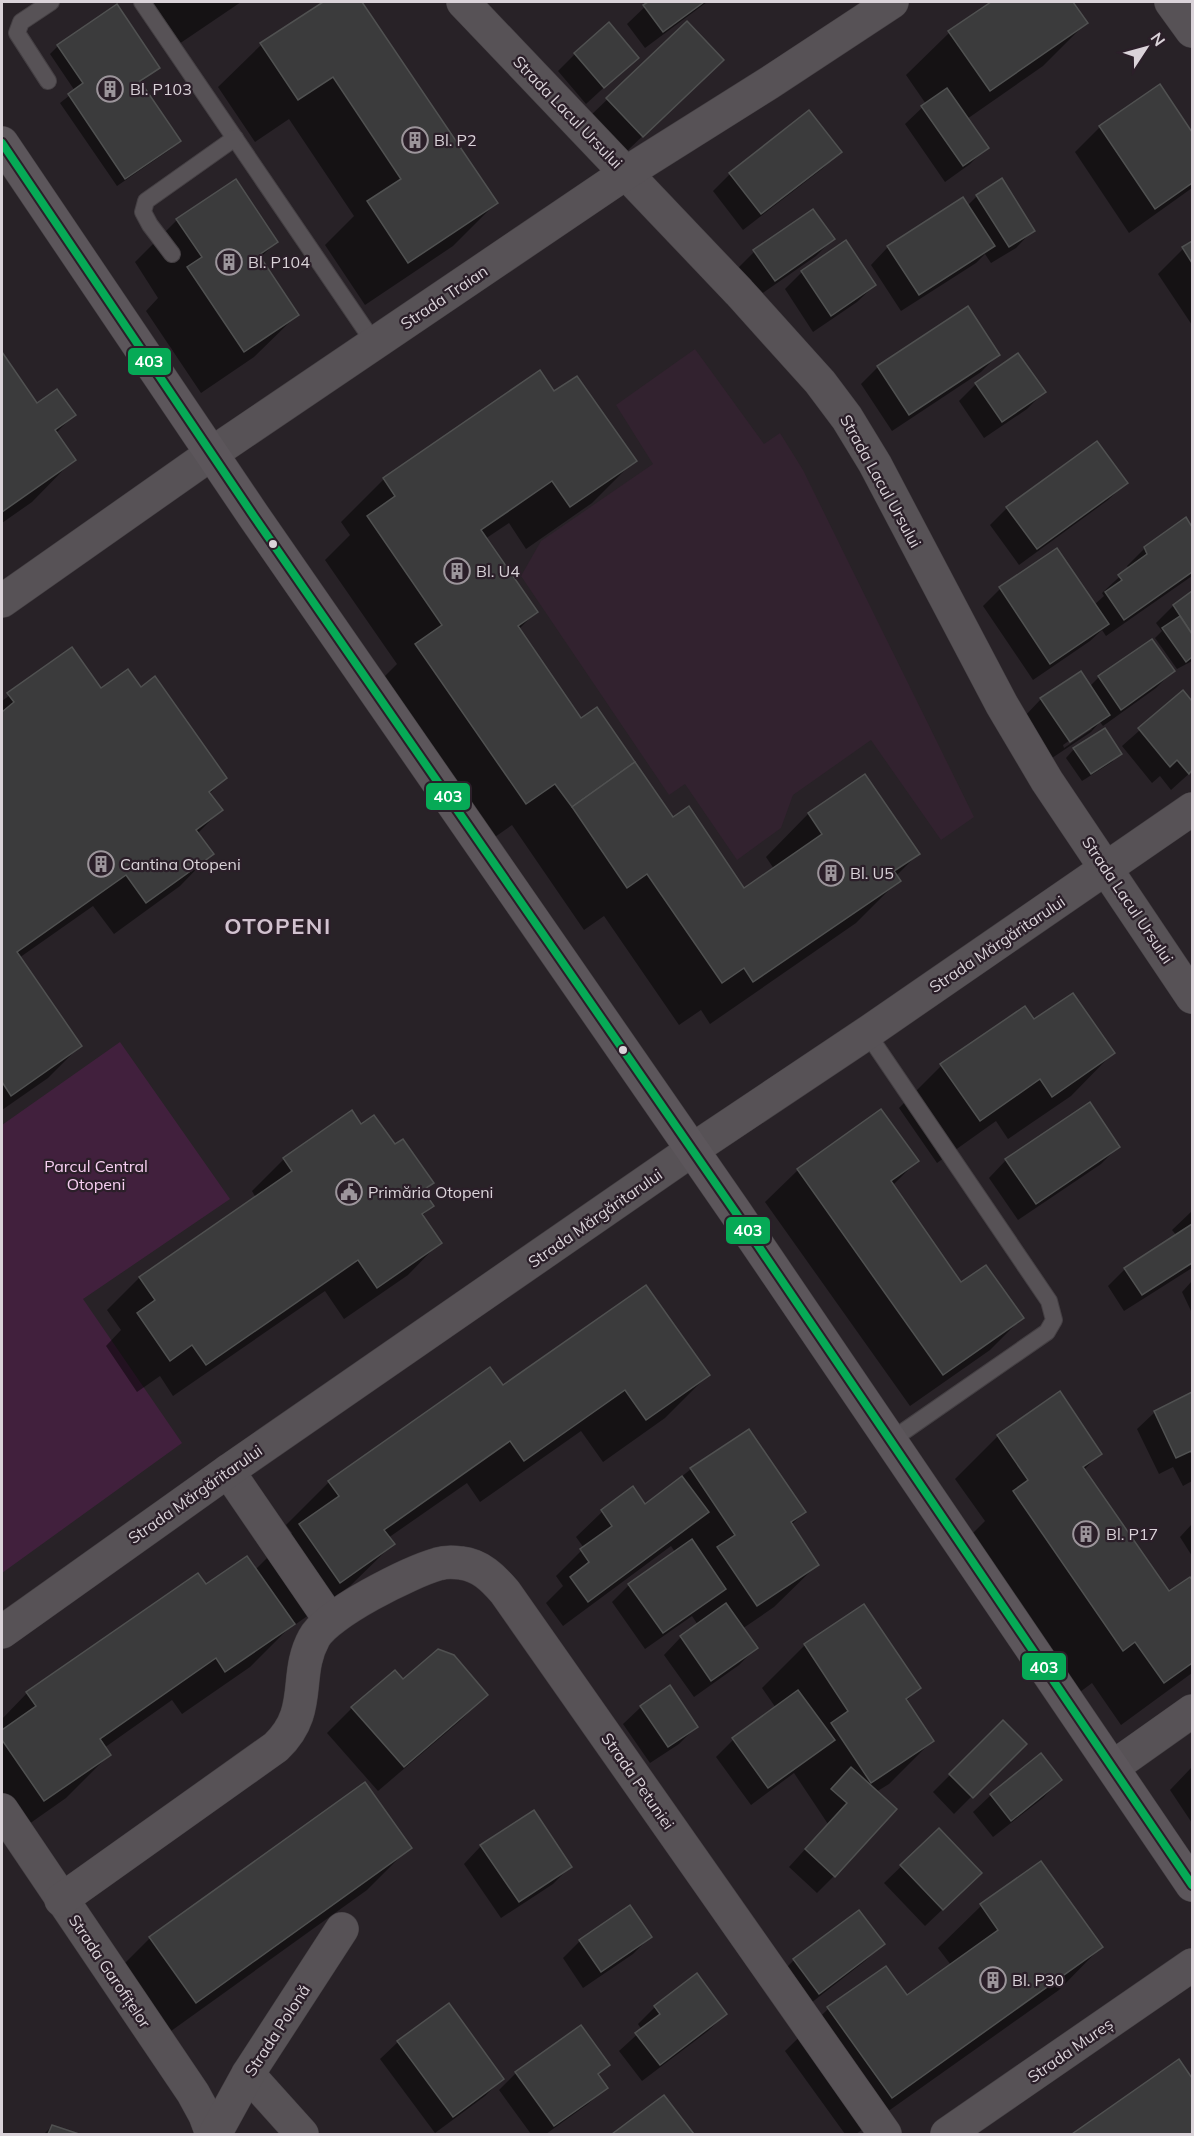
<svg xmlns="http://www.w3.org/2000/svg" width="1194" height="2136" font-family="Mulish,sans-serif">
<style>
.built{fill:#32222f}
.green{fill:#41203d}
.shadow{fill:#0007;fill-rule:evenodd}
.building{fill:#3b3b3c;stroke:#505151;stroke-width:1.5}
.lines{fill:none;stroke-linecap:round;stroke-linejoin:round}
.lane-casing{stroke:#454044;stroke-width:18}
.street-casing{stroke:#454044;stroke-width:34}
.secondary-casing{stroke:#454044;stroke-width:34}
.lane{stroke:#575256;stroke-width:16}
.street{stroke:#575256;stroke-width:33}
.secondary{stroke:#5c565b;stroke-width:33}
.bus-1-casing{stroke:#2b1f29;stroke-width:12}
.bus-1{stroke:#06aa56;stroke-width:8}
.bus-dot{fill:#dad3d9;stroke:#2b1f29;stroke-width:2}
.labels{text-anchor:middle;stroke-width:4.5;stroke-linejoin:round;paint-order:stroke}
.poi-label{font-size:16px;fill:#dad3d9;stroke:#2b1f29;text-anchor:start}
.street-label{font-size:16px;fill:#dad3d9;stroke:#2b1f29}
.park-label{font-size:16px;fill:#f7cff1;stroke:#2b1f29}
.district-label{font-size:22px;font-weight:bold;letter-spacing:1.5px;fill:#d1c2cf;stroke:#2b1f29}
.line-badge{stroke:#2b1f29;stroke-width:2}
.badge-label{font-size:16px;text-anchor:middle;font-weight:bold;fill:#fff}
</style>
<rect width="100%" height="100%" fill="#282227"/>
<polygon class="built" points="695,349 764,444 780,433 803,470 974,817 941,840 871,740 793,795 781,828 737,860 685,784 669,795 521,576 541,541 653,464 616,405"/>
<polygon class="green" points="120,1042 230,1199 83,1299 182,1443 2,1573 2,1125"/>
<g class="shadow">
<polygon points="150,2 241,2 179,44"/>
<polygon points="325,2 361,2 496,203 453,246 365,305 325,245 354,216 289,119 255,142 218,87 261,45"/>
<polygon points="650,2 707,2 645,48 627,24"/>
<polygon points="993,2 1071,2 1086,23 1043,66 967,119 987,147 970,164 945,182 905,124 926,104 906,75 949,33"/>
<polygon points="687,23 704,77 625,153 590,116"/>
<polygon points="58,46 158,68 140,83 179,141 171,149 117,186 60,103 75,91 50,54"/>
<polygon points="575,54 637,57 586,104 558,71"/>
<polygon points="1160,86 1192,135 1192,188 1129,233 1075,152 1100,127"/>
<polygon points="809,113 840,152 822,169 743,230 713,191 730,174"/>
<polygon points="977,196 1033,230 1016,248 991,263 985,254 976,263 901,311 871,265 888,247 967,206"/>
<polygon points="177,220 276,242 259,259 297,315 254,357 201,393 146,311 158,298 135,262"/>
<polygon points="833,239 816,256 757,297 737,269 754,252"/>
<polygon points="1192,242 1192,325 1158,274 1183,249"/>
<polygon points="802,272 875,285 857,302 813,332 785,289"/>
<polygon points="2,355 36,405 74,415 56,433 74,459 32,502 2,523"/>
<polygon points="998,355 981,372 892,431 861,384 878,367"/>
<polygon points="976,384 1044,392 1027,409 984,438 959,401"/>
<polygon points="554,393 635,460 592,503 526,549 509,523 485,539 536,612 518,630 580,720 673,819 744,890 774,869 766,857 808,814 864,776 918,854 896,876 899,880 856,923 710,1024 701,1010 679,1025 604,916 584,930 512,825 482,846 373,688 397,664 325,560 350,535 341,522 384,479"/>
<polygon points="1126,483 1108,500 1019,565 990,525 1007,508"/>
<polygon points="1185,519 1192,530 1192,576 1106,636 1102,630 1090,641 1033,680 983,606 1000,589 1056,550 1094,605 1104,596 1102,593 1129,568 1127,566 1145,548"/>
<polygon points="1192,593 1192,661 1177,669 1155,638 1162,631 1156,623 1173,606"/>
<path d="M1152 641 1173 671 1156 688 1103 726 1100 722 1091 732 1052 758 1024 717 1041 699 1089 687 1099 677ZM1089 727 1092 729 1064 748 1063 745Z"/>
<polygon points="71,650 101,690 140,689 226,778 209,794 221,810 197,834 212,853 180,886 114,934 93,906 19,958 80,1046 48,1078 2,1110 2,701"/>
<polygon points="1183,692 1192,704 1192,771 1171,790 1160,776 1152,783 1122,746"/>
<polygon points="1074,749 1120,753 1112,762 1082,781 1066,758"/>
<polygon points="1034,1022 1113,1053 1071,1096 1008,1139 996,1121 937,1163 899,1108 941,1066"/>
<polygon points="881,1111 917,1161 892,1186 961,1284 1022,1318 990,1350 910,1406 765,1202 798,1170"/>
<polygon points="360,1126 395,1146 432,1183 422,1192 432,1206 422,1216 440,1242 408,1275 344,1319 325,1291 173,1396 160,1376 137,1392 106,1346 121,1330 107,1310 139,1278 256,1198 252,1191 284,1159"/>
<polygon points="1118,1147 1101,1164 1018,1220 989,1178 1006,1160"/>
<polygon points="1192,1211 1192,1268 1124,1311 1108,1286 1125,1269 1177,1236 1172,1230"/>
<polygon points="1192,1281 1192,1313 1182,1292"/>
<polygon points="490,1369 503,1388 708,1375 665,1418 603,1462 581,1431 480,1502 467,1483 388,1538 393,1544 350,1586 296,1624 295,1622 250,1667 182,1714 172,1700 104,1748 109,1755 66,1798 2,1843 2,1719 27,1693 205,1586 255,1570 292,1533 286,1525 329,1482"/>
<polygon points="1192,1394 1192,1481 1183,1486 1173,1467 1159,1474 1137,1429 1155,1412"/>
<polygon points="998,1436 1100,1453 1084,1470 1169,1593 1190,1579 1192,1583 1192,1673 1121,1725 1092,1683 1080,1692 971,1535 985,1521 955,1479"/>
<polygon points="691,1469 804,1512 791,1525 817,1565 774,1607 742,1629 756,1648 739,1665 694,1697 664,1655 681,1637 698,1625 692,1616 645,1649 612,1602 629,1585 675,1552 671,1546 563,1626 546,1603 563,1586 556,1576 584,1548 576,1537 602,1512 633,1488 645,1506"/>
<polygon points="1192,1524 1192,1556 1180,1537"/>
<polygon points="805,1645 919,1688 906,1701 932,1741 889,1784 876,1792 834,1876 817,1893 789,1867 828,1824 794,1773 751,1805 716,1757 733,1740 776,1708 762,1688"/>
<polygon points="403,1681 486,1694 461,1720 378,1791 327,1733 352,1708"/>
<polygon points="669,1687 696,1727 679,1744 650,1763 623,1724 641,1707"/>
<polygon points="1003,1722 1024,1744 954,1814 933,1792"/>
<polygon points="1041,1755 1060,1780 1043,1798 993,1837 973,1812 991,1795"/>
<polygon points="1192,1767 1192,1823 1170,1790"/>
<polygon points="364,1784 410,1847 367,1890 153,2044 107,1981 150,1938"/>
<polygon points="939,1830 963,1890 925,1926 884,1883"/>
<polygon points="481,1846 570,1867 553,1884 501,1918 464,1864"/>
<polygon points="1041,1863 1101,1947 1059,1990 856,2134 845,2134 785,2051 828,2009 886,1968 907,1997 951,1965 938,1948 981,1906"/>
<polygon points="650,1937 633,1954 583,1988 563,1958 580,1941"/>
<polygon points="883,1944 865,1961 802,2010 777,1977 794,1960"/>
<polygon points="697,1976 726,2014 708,2031 642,2081 619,2051 642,2030 638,2024 655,2007"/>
<polygon points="448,2005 502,2079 485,2096 435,2133 380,2059 398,2042"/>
<polygon points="1178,2061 1192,2081 1192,2134 1074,2134"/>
<polygon points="608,2065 597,2076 606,2087 588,2104 546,2134 531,2134 499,2090 516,2073"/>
<polygon points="664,2097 692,2134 614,2134"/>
<polygon points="52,2126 75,2134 44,2134"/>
</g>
<g class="building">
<polygon points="323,2 362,2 498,203 408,263 367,201 401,179 333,77 298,100 260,43"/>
<polygon points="648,2 704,2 663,32 643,5"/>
<polygon points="991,2 1073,2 1088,23 990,91 948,31"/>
<polygon points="117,4 160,68 140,81 181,141 125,179 68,94 83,83 57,45"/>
<polygon points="687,21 724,60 643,137 606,98"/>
<polygon points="609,22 639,58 604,88 574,53"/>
<polygon points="1160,84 1192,132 1192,183 1155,209 1099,126"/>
<polygon points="947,88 989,148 963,166 921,106"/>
<polygon points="809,110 842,152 761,214 729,173"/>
<polygon points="1002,178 1035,231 1009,247 976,195"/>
<polygon points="236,179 278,242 259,255 299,315 244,352 187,267 202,257 176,219"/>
<polygon points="963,197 995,246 919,295 887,246"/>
<polygon points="813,209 835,239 775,281 753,250"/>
<polygon points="846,240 876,285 831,316 801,271"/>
<polygon points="1192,241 1192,263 1182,247"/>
<polygon points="968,306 1000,355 909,415 877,366"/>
<polygon points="2,352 37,403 57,389 76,415 55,430 76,460 2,512"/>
<polygon points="1018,353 1046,392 1002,422 975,383"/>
<polygon points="540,370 554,391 577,376 637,461 570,507 552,481 481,530 538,612 518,626 581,718 597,707 635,762 572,807 555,784 526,804 415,644 442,625 367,516 395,496 383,478"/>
<polygon points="1097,441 1128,483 1037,549 1006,507"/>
<polygon points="1186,517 1192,527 1192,572 1124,620 1105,592 1122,580 1118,575 1147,554 1144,547"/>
<polygon points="1057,548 1109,624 1050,664 999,587"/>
<polygon points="1192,591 1192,634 1173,605"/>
<polygon points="1180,616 1192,634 1192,657 1186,662 1162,628"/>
<polygon points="1152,639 1175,671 1121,710 1098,676"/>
<polygon points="72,647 101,688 128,669 141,687 155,676 227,778 209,792 223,810 196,830 214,854 146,903 126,875 17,952 82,1046 11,1096 2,1082 2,712 14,702 7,693"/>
<polygon points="1081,671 1110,715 1070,742 1040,698"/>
<polygon points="1183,690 1192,701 1192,770 1189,774 1177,760 1170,767 1138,728"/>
<polygon points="1105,728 1122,754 1091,774 1073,748"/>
<polygon points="635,762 673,817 689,806 744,888 822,834 808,813 865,774 920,854 894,871 901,881 753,982 744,968 722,983 647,874 627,888 572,807"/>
<polygon points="1073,993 1115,1053 1052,1097 1040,1079 980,1121 940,1064 1025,1006 1034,1019"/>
<polygon points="1090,1102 1120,1147 1036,1204 1005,1159"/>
<polygon points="881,1109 919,1161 891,1181 961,1282 986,1265 1024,1318 943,1375 797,1169"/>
<polygon points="352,1110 361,1124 374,1115 395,1144 403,1139 434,1183 423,1190 434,1206 422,1214 442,1243 377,1288 358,1260 206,1365 192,1345 170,1361 137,1313 155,1300 139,1277 292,1171 283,1158"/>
<polygon points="1192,1224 1192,1263 1142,1295 1124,1268"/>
<polygon points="646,1285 710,1375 646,1420 625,1390 524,1461 510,1441 384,1530 395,1544 340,1583 299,1524 339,1496 328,1481 490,1367 503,1385"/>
<polygon points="1060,1391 1102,1454 1083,1467 1169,1591 1190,1577 1192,1580 1192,1663 1164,1683 1135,1642 1123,1651 1013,1491 1028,1480 997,1435"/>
<polygon points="1192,1392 1192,1454 1191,1451 1176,1458 1154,1411"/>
<polygon points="749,1429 806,1512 791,1522 819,1565 757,1606 717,1547 735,1535 690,1468"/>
<polygon points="682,1476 709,1512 588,1602 570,1577 589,1562 580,1549 612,1526 601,1510 633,1486 645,1504"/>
<polygon points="692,1539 726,1589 663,1633 628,1584"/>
<polygon points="247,1556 295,1624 225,1672 216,1658 100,1739 111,1755 44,1801 2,1740 2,1730 36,1706 26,1692 198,1573 206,1584"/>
<polygon points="726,1603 758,1648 711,1681 680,1636"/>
<polygon points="864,1604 921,1688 906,1699 934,1741 871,1783 831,1723 848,1711 804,1644"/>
<polygon points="438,1649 454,1655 488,1695 404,1767 351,1707 395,1670 403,1679"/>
<polygon points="670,1685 698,1727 668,1747 640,1706"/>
<polygon points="798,1690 835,1740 768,1788 732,1738"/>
<polygon points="1003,1720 1027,1744 973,1798 949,1774"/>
<polygon points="1041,1753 1062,1780 1011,1821 990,1794"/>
<polygon points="851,1767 897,1809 835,1877 805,1849 847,1803 831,1789"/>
<polygon points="365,1782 412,1848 196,2003 149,1937"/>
<polygon points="534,1810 572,1867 519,1902 480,1845"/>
<polygon points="939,1828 982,1873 943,1910 900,1865"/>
<polygon points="1041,1861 1103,1947 892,2098 827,2007 886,1966 907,1995 998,1930 980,1904"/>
<polygon points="630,1905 652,1937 601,1972 579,1940"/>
<polygon points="859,1910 885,1944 819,1994 793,1959"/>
<polygon points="697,1973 727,2014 660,2065 635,2033 660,2014 654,2006"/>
<polygon points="449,2003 504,2079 453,2117 397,2041"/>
<polygon points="581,2025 610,2065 598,2074 608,2088 554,2126 515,2072"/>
<polygon points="1179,2059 1192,2078 1192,2134 1072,2134"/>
<polygon points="664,2095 694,2134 612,2134"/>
<polygon points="52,2125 79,2134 48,2134"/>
</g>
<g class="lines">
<g class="lane-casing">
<g id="lane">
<polyline points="142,2 375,344"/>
<polyline points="48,81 17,33 21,22 51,2"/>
<polyline points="172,254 150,225 143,212 146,201 235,138"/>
<polyline points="867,1033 1049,1301 1054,1320 1047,1332 890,1441"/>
</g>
</g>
<g class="street-casing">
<g id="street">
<polyline points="463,2 739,292 820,382 847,418 875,464 1002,705 1047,781 1192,997"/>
<polyline points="1171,2 1192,31"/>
<polyline points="2,601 211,454 626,173 769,83 892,2"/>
<polyline points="228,1471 330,1620"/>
<polyline points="2,1632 228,1471 692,1150 867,1033 1192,809"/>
<polyline points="1113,1767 1192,1711"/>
<polyline points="2,1810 193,2093 205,2115 212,2134"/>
<path d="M61 1900 276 1747C314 1711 293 1676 314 1638 327 1613 410 1572 438 1564 444 1562 454 1562 461 1563 480 1565 493 1578 505 1592L885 2134"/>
<polyline points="248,2074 302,2134"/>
<polyline points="215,2134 248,2074 342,1929"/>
<polyline points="947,2134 1192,1965"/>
</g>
</g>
<g class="secondary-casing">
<polyline id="secondary" points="2,143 253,515 736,1213 1192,1885"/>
</g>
<use href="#lane" class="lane"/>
<use href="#street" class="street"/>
<use href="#secondary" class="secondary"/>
<g class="bus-1-casing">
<polyline id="bus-1" points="2,143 253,515 736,1213 1192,1885"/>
</g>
<use href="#bus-1" class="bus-1"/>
</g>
<defs>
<g id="building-ring" transform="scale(1.35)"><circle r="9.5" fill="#2b1f29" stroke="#9c959b" stroke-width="1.5"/><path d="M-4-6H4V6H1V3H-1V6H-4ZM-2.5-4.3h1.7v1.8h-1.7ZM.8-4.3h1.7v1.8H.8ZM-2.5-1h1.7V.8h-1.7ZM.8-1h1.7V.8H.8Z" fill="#9c959b"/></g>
<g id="civic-ring" transform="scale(1.35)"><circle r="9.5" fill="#2b1f29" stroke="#9c959b" stroke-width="1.5"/><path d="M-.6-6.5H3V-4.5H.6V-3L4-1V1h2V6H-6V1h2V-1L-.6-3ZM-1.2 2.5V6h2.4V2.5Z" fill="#9c959b"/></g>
</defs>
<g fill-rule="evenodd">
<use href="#building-ring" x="110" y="89"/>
<use href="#building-ring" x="415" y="140"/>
<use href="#building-ring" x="229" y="262"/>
<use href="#building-ring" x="457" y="571"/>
<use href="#building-ring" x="101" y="864"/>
<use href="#building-ring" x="831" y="873"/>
<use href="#civic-ring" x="349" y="1192"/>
<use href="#building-ring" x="1086" y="1534"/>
<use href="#building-ring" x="993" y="1980"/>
</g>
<g class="bus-dot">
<circle cx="273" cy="544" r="5"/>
<circle cx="623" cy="1050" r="5"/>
</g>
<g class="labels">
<g class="poi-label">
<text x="130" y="95">Bl. P103</text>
<text x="434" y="146">Bl. P2</text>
<text x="248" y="268">Bl. P104</text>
<text x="476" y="577">Bl. U4</text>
<text x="120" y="870">Cantina Otopeni</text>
<text x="850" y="879">Bl. U5</text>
<text x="368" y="1198">Primăria Otopeni</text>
<text x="1106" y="1540">Bl. P17</text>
<text x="1012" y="1986">Bl. P30</text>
</g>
<g class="street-label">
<text transform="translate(568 112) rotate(46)" y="6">Strada Lacul Ursului</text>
<text transform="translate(444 297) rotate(-34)" y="6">Strada Traian</text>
<text transform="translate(881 481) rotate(61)" y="6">Strada Lacul Ursului</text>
<text transform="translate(1128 900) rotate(56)" y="6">Strada Lacul Ursului</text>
<text transform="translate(997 944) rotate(-34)" y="6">Strada Mărgăritarului</text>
<text transform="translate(595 1218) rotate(-35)" y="6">Strada Mărgăritarului</text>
<text transform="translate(195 1494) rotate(-35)" y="6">Strada Mărgăritarului</text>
<text transform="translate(638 1781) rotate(55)" y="6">Strada Petuniei</text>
<text transform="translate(110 1971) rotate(56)" y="6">Strada Garofițelor</text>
<text transform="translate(277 2030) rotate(-57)" y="6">Strada Polonă</text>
<text transform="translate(1070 2050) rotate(-35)" y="6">Strada Mureș</text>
</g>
<g class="park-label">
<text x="96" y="1172">Parcul Central<tspan x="96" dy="18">Otopeni</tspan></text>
</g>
<g class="district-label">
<text x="278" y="934">OTOPENI</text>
</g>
</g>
<g class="line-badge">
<rect x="127" y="347" width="45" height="29" rx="6" fill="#06aa56"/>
<rect x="425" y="782" width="46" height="29" rx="6" fill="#06aa56"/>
<rect x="725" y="1216" width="46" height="29" rx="6" fill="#06aa56"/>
<rect x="1021" y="1652" width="46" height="29" rx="6" fill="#06aa56"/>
</g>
<g class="badge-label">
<text x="149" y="367">403</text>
<text x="448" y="802">403</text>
<text x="748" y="1236">403</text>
<text x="1044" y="1673">403</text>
</g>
<rect width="1194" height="2136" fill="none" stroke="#dad3d9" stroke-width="6"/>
<g transform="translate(1146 48) rotate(54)" stroke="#2b1f29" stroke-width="4.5" paint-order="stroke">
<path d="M0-4.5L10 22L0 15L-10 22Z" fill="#dad3d9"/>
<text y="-9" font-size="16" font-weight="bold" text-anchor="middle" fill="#dad3d9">N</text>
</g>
</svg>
